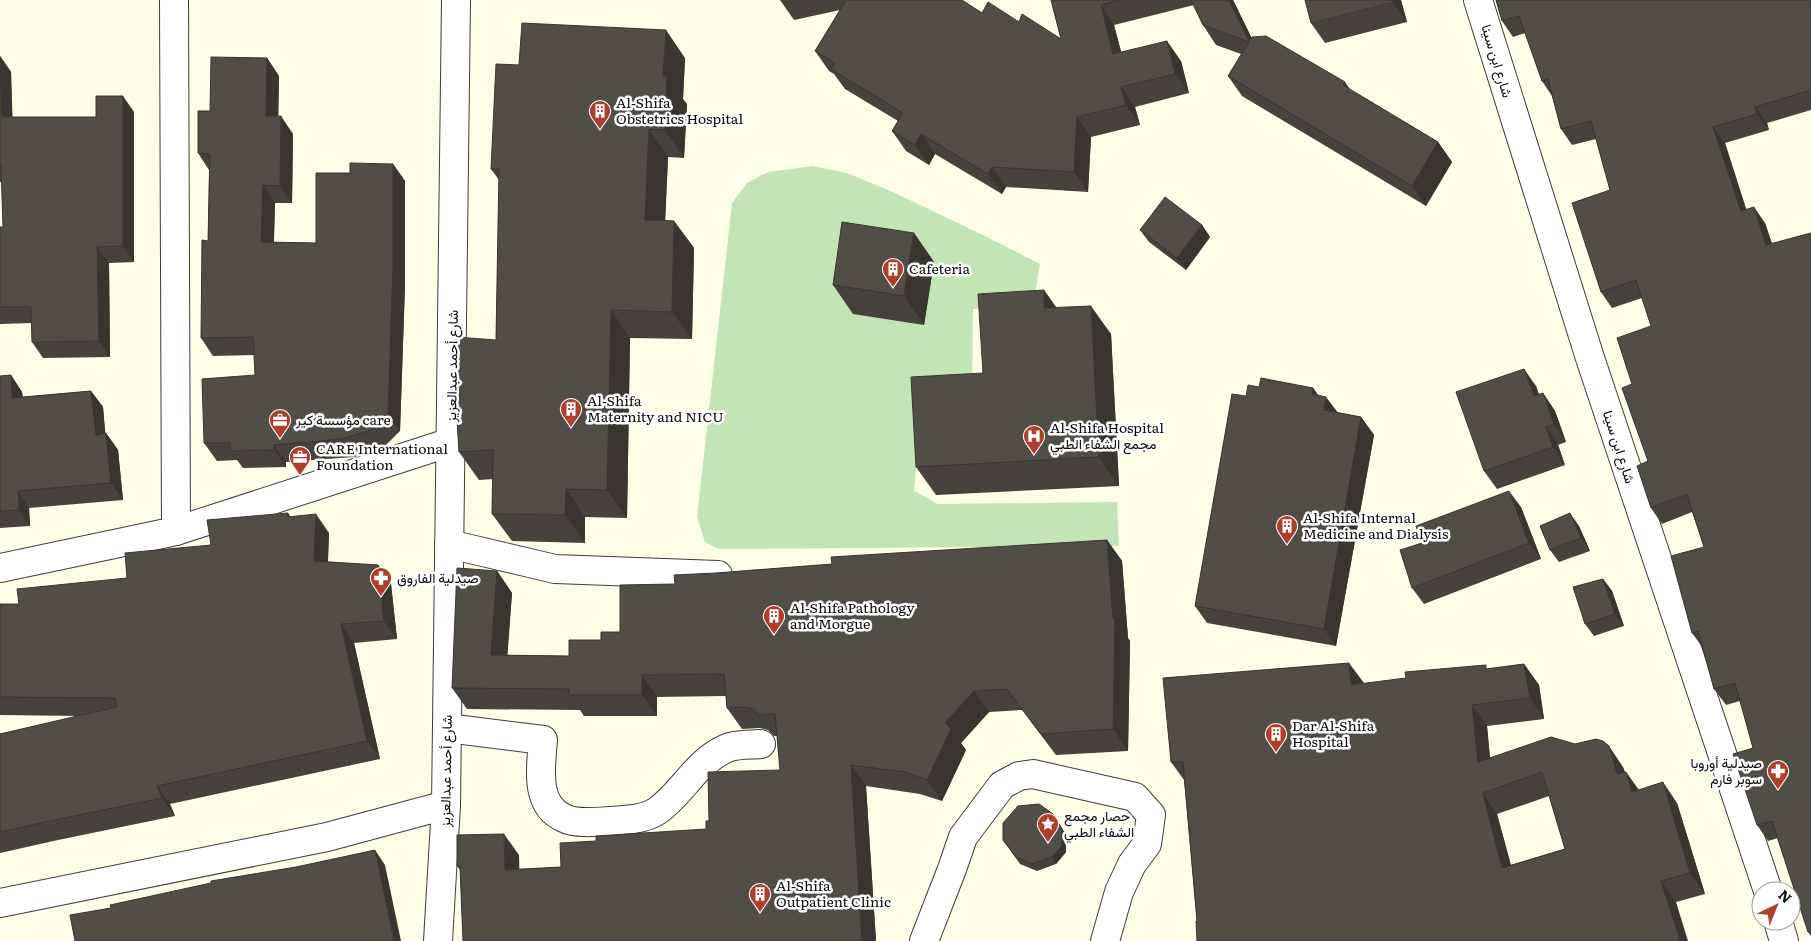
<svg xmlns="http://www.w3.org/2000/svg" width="1811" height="941" font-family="Literata,Vazirmatn,serif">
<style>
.green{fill:#c5e4b5}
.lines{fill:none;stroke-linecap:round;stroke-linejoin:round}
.minor-casing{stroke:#3d3d3d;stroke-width:30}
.minor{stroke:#fff;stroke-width:28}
.wall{fill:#46423d;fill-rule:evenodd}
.shaded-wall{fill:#393632}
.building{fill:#514d47;stroke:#393632;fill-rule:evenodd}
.labels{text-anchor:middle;stroke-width:5;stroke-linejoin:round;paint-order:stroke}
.street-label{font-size:14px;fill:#0a0a0a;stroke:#fff}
.poi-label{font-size:14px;fill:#0a0a0a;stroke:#fff;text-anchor:start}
</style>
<rect width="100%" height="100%" fill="#fefde8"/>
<polygon class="green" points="813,166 847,173 893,192 987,237 1040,264 1033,304 973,309 972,386 923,396 914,491 938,504 1117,502 1119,546 719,549 705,542 697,517 732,203 747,183 768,172"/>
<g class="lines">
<g class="minor-casing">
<g id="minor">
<polyline points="1478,0 1590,358 1768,891"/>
<polyline points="176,531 451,442"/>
<polyline points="449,544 555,569 718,575"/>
<polyline points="0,568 176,531 174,0"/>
<path d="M447 728 543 740C541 766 534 805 564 818 575 824 596 822 609 821 625 820 643 820 657 811 684 792 695 762 727 748 737 744 751 745 761 744"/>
<polyline points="0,903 327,837 446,805"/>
<polyline points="1778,921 1784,941"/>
<polyline points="438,941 446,805 456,0"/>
<polyline points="924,941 952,869 963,837 1002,785 1019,776 1033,774 1135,797 1151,815 1147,844 1132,864 1119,892 1105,941"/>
</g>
</g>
<use href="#minor" class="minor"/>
</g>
<g class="wall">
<polygon points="780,0 962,0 982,13 1019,22 1061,39 1051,0 1233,0 1251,37 1351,90 1438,142 1452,162 1426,206 1242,96 1228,76 1241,54 1216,45 1203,25 1194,5 1114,25 1121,52 1181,61 1189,93 1135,107 1140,125 1091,137 1088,192 1006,187 1002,194 935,154 929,165 906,151 892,131 898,121 845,89 834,74 829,71 815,51 840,10 794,20"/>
<polygon points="1401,0 1407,22 1325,43 1311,23"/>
<polygon points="1496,0 1811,0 1811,110 1767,123 1769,130 1725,143 1746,210 1765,223 1772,244 1811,233 1811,936 1808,932 1778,838 1768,841 1757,825 1753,748 1740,701 1726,705 1714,689 1703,648 1692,633 1704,547 1692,512 1662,524 1651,508 1648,461 1632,384 1651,326 1642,298 1612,308 1601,292 1610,190 1596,139 1572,145 1561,129 1552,96 1542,81 1525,33 1513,37 1502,21"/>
<polygon points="0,56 11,72 12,117 96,117 134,112 134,262 109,263 110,357 43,358 32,342 32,323 0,324 0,227 3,227 2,182 0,182"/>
<polygon points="267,58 279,76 278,116 293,134 292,203 275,203 274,242 316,243 350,173 393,164 405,181 405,285 400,431 383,448 354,457 286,462 286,467 243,468 237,460 217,461 204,443 255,375 254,355 213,356 201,338 208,241 209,170 198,153 210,111"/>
<polygon points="685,58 683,99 687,104 684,158 668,157 665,220 674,221 694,248 692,339 630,338 627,518 585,517 585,543 512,541 492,514 493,479 479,480 459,452 455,392 453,388 496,340 499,180 491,169 519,65"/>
<polygon points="1202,225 1210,237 1186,270 1149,242 1140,230"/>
<polygon points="914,233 934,262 924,325 853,314 833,285"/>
<polygon points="1044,290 1056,307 1111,334 1119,486 936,495 916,467 983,373"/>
<polygon points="11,375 22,392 23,397 91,391 103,407 105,434 106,433 118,450 123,500 29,508 30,526 0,528 0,376"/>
<polygon points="1536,386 1539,395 1543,393 1555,411 1566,442 1558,445 1565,465 1497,489 1484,471"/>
<polygon points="1259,387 1313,388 1318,395 1338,413 1361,417 1374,435 1336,646 1207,623 1195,606"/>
<polygon points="1521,507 1541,559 1424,604 1412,588 1422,543"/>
<polygon points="288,513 290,516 329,533 328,562 378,565 391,584 397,639 354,643 380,759 170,804 175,816 58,840 0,853 0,734 79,716 0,715 0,604 19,604 127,578 211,545"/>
<polygon points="1579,526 1590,551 1559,562 1550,550"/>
<polygon points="1107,540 1122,561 1128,638 1130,641 1128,751 1056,755 1022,710 989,712 961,743 966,750 942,801 920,794 866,786 876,941 463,941 460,870 457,866 519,855 519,869 561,867 596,841 706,829 709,821 780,770 777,736 774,736 768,730 760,728 742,729 727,708 726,696 657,697 657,716 584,716 580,710 467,709 452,688 497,571 512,593 507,655 569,656 601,640 620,632 675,584 716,573 832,564"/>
<polygon points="1603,579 1612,591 1624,626 1594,636 1585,624"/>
<path d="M1524 664 1539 685 1544 719 1487 726 1490 757 1623 767 1625 772H1626L1639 790 1677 803 1705 894 1676 902 1197 921 1184 780 1171 762 1364 684 1489 669ZM1549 796 1565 849 1511 865 1497 814Z"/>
<polygon points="1053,814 1066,835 1066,852 1056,864 1037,871 1020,864 1003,840"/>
</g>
<g class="shaded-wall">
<polygon points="1229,0 1233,0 1263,61 1249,41"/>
<polygon points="1392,0 1401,0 1407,22 1393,2"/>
<polygon points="1101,5 1114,25 1127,74 1113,54"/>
<polygon points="666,30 685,58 683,99 687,104 684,158 665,130 663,76"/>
<polygon points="1167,41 1181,61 1189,93 1175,74"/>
<polygon points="0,56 11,72 13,133 2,117"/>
<polygon points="267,58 279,76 278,134 266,116"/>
<polygon points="1345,82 1359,102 1343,85"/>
<polygon points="1121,87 1135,107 1140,125 1126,105"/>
<polygon points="123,96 134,112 134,262 123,246"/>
<polygon points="1755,107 1767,123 1769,130 1757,114"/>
<polygon points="281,116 293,134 292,203 280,186"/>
<polygon points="1077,117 1091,137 1088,192 1074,172"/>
<polygon points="1713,127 1725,143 1752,227 1741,211"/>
<polygon points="649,129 668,157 664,248 645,220"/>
<polygon points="921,134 935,154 929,165 915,145"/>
<polygon points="1438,142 1452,162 1426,206 1412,186"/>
<polygon points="393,164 405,181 405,285 400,431 388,414"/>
<polygon points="992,167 1006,187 1002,194 988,174"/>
<polygon points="263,185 275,203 273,260 261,242"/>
<polygon points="1754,207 1765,223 1778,261 1766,245"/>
<polygon points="674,221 694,248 692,339 672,312"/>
<polygon points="1202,225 1210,237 1186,270 1177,258"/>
<polygon points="914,233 934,262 924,325 904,296"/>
<polygon points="97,247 109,263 110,357 99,341"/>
<polygon points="1044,290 1064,319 1044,308"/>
<polygon points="1091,306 1111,334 1119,486 1099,457"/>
<polygon points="611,310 630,338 627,518 607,490"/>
<polygon points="1524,369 1536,386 1546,414 1534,396"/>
<polygon points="11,375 22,392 24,414 12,398"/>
<polygon points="1313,388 1325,405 1326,397 1339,414 1336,428 1312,394"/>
<polygon points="91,391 103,407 107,451 96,435"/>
<polygon points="1543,393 1555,411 1566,442 1554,424"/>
<polygon points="1361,417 1374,435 1336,646 1324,629"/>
<polygon points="1546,427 1558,445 1565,465 1553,447"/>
<polygon points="106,433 118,450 123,500 111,483"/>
<polygon points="274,445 286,462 286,467 274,450"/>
<polygon points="566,489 585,517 585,543 565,515"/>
<polygon points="18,491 29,508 30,526 19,510"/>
<polygon points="1509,491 1521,507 1541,559 1529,543"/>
<polygon points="1570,513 1579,526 1590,551 1581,538"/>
<polygon points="316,514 329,533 327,579 314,561"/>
<polygon points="1107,540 1122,561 1128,638 1130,641 1128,751 1113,729 1113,618"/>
<polygon points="378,565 391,584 397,639 384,621"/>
<polygon points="497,571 512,593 506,676 491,655"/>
<polygon points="1603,579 1612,591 1624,626 1615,614"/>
<polygon points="341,624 354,643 380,759 367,741"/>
<polygon points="1349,663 1364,683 1351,685"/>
<polygon points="1524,664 1539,685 1544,719 1530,698"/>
<polygon points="642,675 657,697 657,716 642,695"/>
<polygon points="974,691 989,712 961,743 966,750 942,801 927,780 945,723"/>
<polygon points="1472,705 1487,726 1492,783 1478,762"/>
<polygon points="1609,746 1623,767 1632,795 1617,774"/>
<polygon points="851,765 866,786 876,941 862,941"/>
<polygon points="1626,772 1640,793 1632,792"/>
<polygon points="1663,782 1677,803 1705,894 1690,873"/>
<polygon points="157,786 170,804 175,816 162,798"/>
<polygon points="1483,793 1497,814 1517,889 1502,868"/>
<polygon points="1053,814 1066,835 1066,852 1056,864 1052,857"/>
<polygon points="504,834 519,855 520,891 505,870"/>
<polygon points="375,850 385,865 401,941 394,941"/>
<polygon points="1661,881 1676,902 1688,941 1680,941"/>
</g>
<g class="building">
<polygon points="846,0 962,0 982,13 988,2 1019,22 1022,14 1061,39 1051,0 1120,0 1101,5 1113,54 1167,41 1175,74 1121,87 1126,105 1077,117 1074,172 992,167 988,174 921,134 915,145 892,131 903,113 831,69 835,63 815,51"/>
<polygon points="1191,0 1229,0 1249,41 1252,37 1266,36 1345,82 1343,85 1438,142 1412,186 1228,76 1249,42 1203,25"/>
<polygon points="1305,0 1392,0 1393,2 1311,23"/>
<polygon points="1496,0 1811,0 1811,90 1755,107 1757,114 1713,127 1741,211 1754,207 1766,245 1811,233 1811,931 1808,932 1772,821 1757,825 1733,754 1753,748 1735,683 1714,689 1698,631 1692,633 1671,556 1704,547 1687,494 1651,508 1637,466 1648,461 1622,388 1632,384 1617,338 1651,326 1636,280 1601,292 1572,203 1610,190 1591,121 1561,129 1548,79 1542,81 1519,16 1502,21"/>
<polygon points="522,23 666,30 663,76 667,76 665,130 649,129 645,220 674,221 672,312 611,310 607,490 566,489 565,515 492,514 493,450 459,452 455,388 453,388 456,337 496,340 499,169 491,169 496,64 519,65"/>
<polygon points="211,57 267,58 266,116 281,116 280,186 263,185 261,242 316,243 316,173 350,173 350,163 393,164 393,267 388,414 371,430 342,439 274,445 274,450 231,451 230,443 204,443 202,379 255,375 253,337 201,338 202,240 208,241 210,154 198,153 198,111 210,111"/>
<polygon points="0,67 2,117 96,117 96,96 123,96 123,246 97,247 99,341 32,342 31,307 0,307 0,227 3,227 1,165 0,165"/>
<polygon points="1165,197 1202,225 1177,258 1140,230"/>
<polygon points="842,222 914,233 904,296 833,285"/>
<polygon points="1044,290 1044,308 1091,306 1099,457 916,467 911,377 983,373 978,294"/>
<polygon points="1524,369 1534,396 1543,393 1554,424 1546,427 1553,447 1484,471 1456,392"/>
<polygon points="11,375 12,398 91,391 96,435 106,433 111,483 18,491 19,510 0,511 0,376"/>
<polygon points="1261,378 1313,388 1312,394 1326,397 1324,410 1361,417 1324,629 1195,606 1232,394 1246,396 1248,385 1259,387"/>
<polygon points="1509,491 1529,543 1412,588 1400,550 1422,543 1416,526"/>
<polygon points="288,513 288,517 316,514 314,561 378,565 384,621 341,624 367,741 157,786 162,798 45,822 0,832 0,734 116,707 115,698 0,697 0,604 19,604 17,589 127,578 125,553 211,545 207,520"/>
<polygon points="1570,513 1581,538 1550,550 1540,526"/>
<polygon points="1107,540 1113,618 1115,620 1113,729 1041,734 1007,689 974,691 945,723 951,729 927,780 905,772 851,765 862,941 463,941 460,866 457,866 457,835 504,834 505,870 561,867 560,843 596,841 596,836 706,829 706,821 709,821 708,772 780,770 775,714 759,715 753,709 745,707 727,708 724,674 642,675 642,695 569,695 569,689 452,688 457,568 497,571 491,655 569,656 569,640 601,640 601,632 620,632 620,585 675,584 674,575 716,573 832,564 831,557"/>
<polygon points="1603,579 1615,614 1585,624 1573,587"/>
<path d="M1349 663 1351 685 1406 678 1405 672 1486 665V669L1524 664 1530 698 1472 705 1478 762 1551 737 1575 744 1596 739 1603 741 1609 746 1617 774 1626 772 1632 792 1663 782 1690 873 1661 881 1680 941H1197L1196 921H1197L1183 762H1171L1163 678ZM1542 772 1565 849 1502 868 1483 793Z"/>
<polygon points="1039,804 1053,814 1062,829 1062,846 1052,857 1032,864 1016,857 1003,840 1003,823 1018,806"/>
<polygon points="375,850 394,941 75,941 70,915 111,908 110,905 211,883 211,881 296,867"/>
</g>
<defs>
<g id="building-pin" transform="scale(1.125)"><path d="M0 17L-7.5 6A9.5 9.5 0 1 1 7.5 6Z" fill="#af3f2d" stroke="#fff"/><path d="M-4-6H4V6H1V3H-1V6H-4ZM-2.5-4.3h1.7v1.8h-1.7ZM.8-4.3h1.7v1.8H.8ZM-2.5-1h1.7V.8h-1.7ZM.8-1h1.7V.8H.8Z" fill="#fff"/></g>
<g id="office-pin" transform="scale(1.125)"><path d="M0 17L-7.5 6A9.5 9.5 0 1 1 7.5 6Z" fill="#af3f2d" stroke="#fff"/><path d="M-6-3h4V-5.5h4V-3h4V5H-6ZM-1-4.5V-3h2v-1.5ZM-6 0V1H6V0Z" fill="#fff"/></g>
<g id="hospital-pin" transform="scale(1.125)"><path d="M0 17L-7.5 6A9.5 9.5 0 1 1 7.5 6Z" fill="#af3f2d" stroke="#fff"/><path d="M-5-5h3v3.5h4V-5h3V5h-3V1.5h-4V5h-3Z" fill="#fff"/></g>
<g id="pharmacy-pin" transform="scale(1.125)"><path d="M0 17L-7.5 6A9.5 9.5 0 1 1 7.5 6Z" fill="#af3f2d" stroke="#fff"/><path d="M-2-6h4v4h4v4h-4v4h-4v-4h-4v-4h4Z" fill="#fff"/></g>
<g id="sight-pin" transform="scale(1.125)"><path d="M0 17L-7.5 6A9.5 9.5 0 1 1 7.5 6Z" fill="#af3f2d" stroke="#fff"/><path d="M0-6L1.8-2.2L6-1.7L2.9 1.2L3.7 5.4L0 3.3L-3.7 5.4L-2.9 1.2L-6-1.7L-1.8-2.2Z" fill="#fff"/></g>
</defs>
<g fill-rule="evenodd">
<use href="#building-pin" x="600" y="111"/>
<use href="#building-pin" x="893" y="269"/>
<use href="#building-pin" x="571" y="409"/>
<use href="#office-pin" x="280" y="420"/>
<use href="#hospital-pin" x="1034" y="436"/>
<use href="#office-pin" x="300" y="457"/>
<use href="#building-pin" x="1287" y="526"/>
<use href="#pharmacy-pin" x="381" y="578"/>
<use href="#building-pin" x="774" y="616"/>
<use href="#building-pin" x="1276" y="734"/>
<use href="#pharmacy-pin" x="1778" y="771"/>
<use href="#sight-pin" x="1048" y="824"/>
<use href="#building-pin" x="760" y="894"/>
</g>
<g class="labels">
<g class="street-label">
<text transform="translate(1497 61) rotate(73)" y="5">شارع ابن سينا</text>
<text transform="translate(452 366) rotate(-89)" y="5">شارع أحمد عبدالعزيز</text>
<text transform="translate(1619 447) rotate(72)" y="5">شارع ابن سينا</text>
<text transform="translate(446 771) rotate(-89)" y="5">شارع أحمد عبدالعزيز</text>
</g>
<g class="poi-label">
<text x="616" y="108">Al-Shifa<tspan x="616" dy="16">Obstetrics Hospital</tspan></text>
<text x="909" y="274">Cafeteria</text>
<text x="587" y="406">Al-Shifa<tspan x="587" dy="16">Maternity and NICU</tspan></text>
<text x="296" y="425">مؤسسة كير care</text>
<text x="1050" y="433">Al-Shifa Hospital<tspan x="1050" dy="16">مجمع الشفاء الطبي</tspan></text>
<text x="316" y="454">CARE International<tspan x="316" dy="16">Foundation</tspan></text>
<text x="1303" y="523">Al-Shifa Internal<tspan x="1303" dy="16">Medicine and Dialysis</tspan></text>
<text x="397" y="583">صيدلية الفاروق</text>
<text x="790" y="613">Al-Shifa Pathology<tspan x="790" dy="16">and Morgue</tspan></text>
<text x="1292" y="731">Dar Al-Shifa<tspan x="1292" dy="16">Hospital</tspan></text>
<text x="1762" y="768" text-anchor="end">صيدلية أوروبا<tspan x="1762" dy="16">سوبر فارم</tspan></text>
<text x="1064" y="821">حصار مجمع<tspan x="1064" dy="16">الشفاء الطبي</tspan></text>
<text x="776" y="891">Al-Shifa<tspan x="776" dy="16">Outpatient Clinic</tspan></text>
</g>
</g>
<g transform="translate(1776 906) rotate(43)"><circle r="24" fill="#ffffff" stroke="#9d9d9d"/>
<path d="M0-4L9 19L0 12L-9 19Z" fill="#af3f2d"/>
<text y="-8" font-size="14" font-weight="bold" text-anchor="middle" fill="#0a0a0a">N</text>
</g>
</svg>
